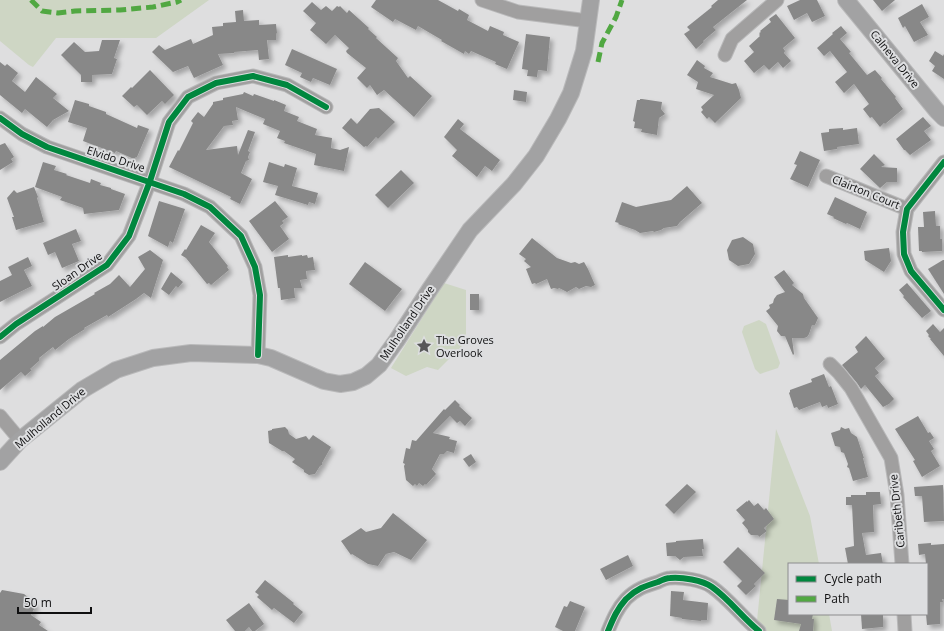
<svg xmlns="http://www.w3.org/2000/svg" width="944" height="631" font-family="'Open Sans',sans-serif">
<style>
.green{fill:#ced6c4}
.building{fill:#888;filter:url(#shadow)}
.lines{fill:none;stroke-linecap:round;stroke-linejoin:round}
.minor-casing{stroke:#b9b9ba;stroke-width:15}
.major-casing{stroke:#b9b9ba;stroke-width:18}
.minor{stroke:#a09f9f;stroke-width:13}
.major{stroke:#a2a2a3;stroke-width:16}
.quiet{stroke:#51a842;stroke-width:5;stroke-dasharray:10 5;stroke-linecap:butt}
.cycleway-casing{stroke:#dddee0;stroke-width:8}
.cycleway{stroke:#00873e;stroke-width:6}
.labels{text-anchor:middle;stroke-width:4;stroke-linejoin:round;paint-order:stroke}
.street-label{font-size:11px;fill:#0f0f10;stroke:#dddee0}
.poi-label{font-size:11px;fill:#0f0f10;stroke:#dddee0;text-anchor:start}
</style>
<defs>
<filter id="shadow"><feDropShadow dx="3.5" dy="3.5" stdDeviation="2" flood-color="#0004"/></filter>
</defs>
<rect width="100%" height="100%" fill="#dededf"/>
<g class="green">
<polygon points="0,0 209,0 156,38 56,38 33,67 29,65 0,41"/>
<polygon points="444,283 466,290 466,342 438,370 427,367 406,376 391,368"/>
<polygon points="759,320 766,324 780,363 778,368 760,374 755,369 742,332 744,326"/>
<polygon points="776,429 810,516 819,564 789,564 789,614 829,614 832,631 756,631"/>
</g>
<g class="building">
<polygon points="376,0 438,0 458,11 459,9 469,15 467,20 488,31 490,26 504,32 503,35 519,42 507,69 495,64 496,62 471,51 469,54 465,51 464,54 441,41 442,40 418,26 416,30 395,19 393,22 371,7"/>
<polygon points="718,0 747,0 713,27 716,30 703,41 704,42 696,49 684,34 690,30 687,27 712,7 711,6"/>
<polygon points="800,0 817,0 825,16 812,22 807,13 794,20 787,6"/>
<polygon points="873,0 895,0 882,11"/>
<polygon points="312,2 321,10 326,6 332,11 337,6 339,7 340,6 347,13 349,10 369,28 368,29 377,37 376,38 398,58 396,61 408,78 410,76 432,96 414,117 384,90 377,95 370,85 367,88 357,78 366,68 347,53 346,51 349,48 335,35 326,44 310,30 316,23 303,11"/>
<polygon points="922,4 929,17 920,22 928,35 914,42 905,26 903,28 898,18"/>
<polygon points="243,10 244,21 259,20 259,25 276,24 277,33 276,34 276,40 267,40 269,59 259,60 258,50 234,52 234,53 218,54 223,65 194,78 188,66 173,72 152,52 159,45 165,50 191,39 193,44 213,35 212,27 223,26 223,23 236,22 235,11"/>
<polygon points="776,14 795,38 783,48 785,51 784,53 791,61 783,68 778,62 769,70 764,65 754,73 744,61 754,52 749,46 760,36 759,35 760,34 759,33 761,32 760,31 771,22 769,19"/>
<polygon points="841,26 847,33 840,39 851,52 849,53 867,75 875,70 882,78 881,79 896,97 895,98 903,109 885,124 884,123 880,127 872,117 870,118 863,109 869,104 854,84 844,93 835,82 847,72 830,51 824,56 817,48 833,34 832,33"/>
<polygon points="526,34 550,37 547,71 538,70 537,77 527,76 528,70 522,69"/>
<polygon points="102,40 120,40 114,58 117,59 112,74 92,75 92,82 81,82 81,75 61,55 74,42 85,52 99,51"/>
<polygon points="292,49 337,69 330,85 313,78 311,82 300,77 302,73 285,65"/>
<polygon points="935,51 943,56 944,54 944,79 932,71 935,66 929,61"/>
<polygon points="697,60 705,66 704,68 713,73 710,77 732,84 736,83 739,90 741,98 715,123 709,117 707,119 701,112 703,110 701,107 714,95 696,89 698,82 687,75"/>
<polygon points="0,62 5,66 7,64 18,73 12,81 25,92 36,77 57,94 53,98 69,111 53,120 47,127 25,109 22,113 0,95"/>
<polygon points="150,70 174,95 165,104 162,101 147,115 137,105 134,107 122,96 131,87 132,88"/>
<polygon points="514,90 527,92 526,102 513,100"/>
<polygon points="244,92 253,96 254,94 274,101 274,100 286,105 284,111 299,117 297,121 317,129 315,135 332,138 331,148 340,150 349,147 344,171 314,165 316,154 284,143 285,141 277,138 280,131 263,124 265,119 236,107 238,120 232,121 233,125 224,126 206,150 237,146 238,155 248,130 255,132 248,151 250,152 248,157 249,160 246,161 241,173 252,179 240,204 230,199 231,197 169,167 178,150 179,151 193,123 191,121 198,112 204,117 213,104 213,102 223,100 223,98 243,94"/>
<polygon points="640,99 642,99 662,102 661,109 665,114 659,118 657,135 641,132 642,129 634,128 635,122 633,121 637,100 640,100"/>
<polygon points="75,100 89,104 89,106 106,112 106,114 137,128 138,125 149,129 137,157 136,157 134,159 116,151 115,153 83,141 87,128 68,122"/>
<polygon points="379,108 395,122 378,139 376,137 367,147 366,146 364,147 342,128 351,118 357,124 370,109"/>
<polygon points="923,117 931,126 924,131 931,140 910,155 905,150 904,150 896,139"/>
<polygon points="458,119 464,124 460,129 500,160 492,171 485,166 477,177 452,156 457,150 444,137"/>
<polygon points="843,128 843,130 857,128 859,144 837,147 837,149 824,151 821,133 829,132 829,129"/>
<polygon points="5,143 14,157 11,159 13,162 0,170 0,145"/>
<polygon points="800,151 820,160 808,187 790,179 797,165 794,164"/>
<polygon points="874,154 885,165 881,167 897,168 897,182 887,182 880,188 860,169"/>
<polygon points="43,162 56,166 54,170 67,174 66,175 90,183 91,179 101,183 100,185 111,188 111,189 125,194 119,210 84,214 83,208 60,200 62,197 35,187"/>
<polygon points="269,162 284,167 285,164 297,168 292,186 318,193 315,204 309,202 308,205 275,195 278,186 263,182"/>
<polygon points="401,170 414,183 388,208 375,195"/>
<polygon points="687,186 702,203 680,222 677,226 664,228 661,230 654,232 653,231 640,233 635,230 618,224 619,223 615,222 622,202 636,207 671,200"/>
<polygon points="34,187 38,197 37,198 44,222 16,230 12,217 14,217 7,198 14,190 17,193"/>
<polygon points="835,197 867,212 860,229 847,223 846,224 833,218 834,217 827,214"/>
<polygon points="159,201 185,209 173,243 170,241 168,247 148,236"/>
<polygon points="275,201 288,217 282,221 284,223 280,226 289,239 272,252 249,221"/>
<polygon points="935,211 936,226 940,226 940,239 942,239 942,251 922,252 922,251 919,251 918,227 924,227 923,212"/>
<polygon points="201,225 215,233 209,242 228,266 227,267 229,270 211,285 209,283 207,284 186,258 181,255 185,249 186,250"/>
<polygon points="76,229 81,241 72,244 79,261 62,268 55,252 48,255 43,243"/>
<polygon points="743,237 753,244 755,254 749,264 738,266 729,260 727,250 732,240"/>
<polygon points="532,238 557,258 571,263 575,262 579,264 584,262 588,269 595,285 591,287 586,286 579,289 576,287 567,292 559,288 558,289 554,288 551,289 547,279 536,284 535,283 532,284 526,269 531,267 524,261 526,259 519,254"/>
<polygon points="889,248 891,261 884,272 865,260 864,251"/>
<polygon points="150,250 163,260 151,298 144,293 136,299 108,317 107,315 84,328 85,329 69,339 55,350 53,347 39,358 39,361 30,369 32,370 25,376 21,372 0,390 0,360 35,331 43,326 43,327 55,317 95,294 94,293 110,284 119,275 130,287 145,269 138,257"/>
<polygon points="288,255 288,257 302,255 302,256 307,255 308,258 313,257 315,270 306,271 307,279 300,280 302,288 294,288 295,298 281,300 280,288 278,288 274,257"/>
<polygon points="28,257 32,266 24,270 32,286 0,302 0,281 12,275 8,267"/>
<polygon points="943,260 944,260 944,294 928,269"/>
<polygon points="365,262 402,289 385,311 349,284"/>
<polygon points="784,270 794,283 792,285 803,294 804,298 818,318 815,325 812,325 809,334 807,337 804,338 792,338 794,354 793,355 785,336 781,336 777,331 778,326 766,311 770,308 769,305 773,303 774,299 777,295 785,292 774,277"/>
<polygon points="171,272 183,282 178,288 176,286 169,295 161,289"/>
<polygon points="907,283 931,311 922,318 903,297 904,296 899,290"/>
<rect x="470" y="294" width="9" height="16"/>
<polygon points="933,324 940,332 944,328 944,356 930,339 931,339 928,336 929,335 926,331"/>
<polygon points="866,336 885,359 875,368 879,373 875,376 894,399 889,404 883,407 865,385 861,389 857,383 842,365 858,352 855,347"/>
<polygon points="824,374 829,387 831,386 838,404 828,408 827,405 822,407 820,402 799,410 797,407 794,408 789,393 790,392 790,390 812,382 811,379"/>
<polygon points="455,400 460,405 459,406 472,418 465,426 460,421 457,423 450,416 433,433 450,437 449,439 457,441 454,453 447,451 444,454 440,454 432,469 436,474 426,485 425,484 423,486 419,483 417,486 415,484 413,486 406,480 404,466 405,464 403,463 406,448 410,449 412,440 416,441 444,409 445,410"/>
<polygon points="918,416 928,433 930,432 934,438 929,441 934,449 931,451 940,466 922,477 913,461 915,460 895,429"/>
<polygon points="285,427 288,430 289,434 296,439 306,436 309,440 313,435 331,447 322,463 322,465 320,466 315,474 309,475 304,472 304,470 292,462 295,459 284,451 282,451 269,443 268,431 272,430 272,429"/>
<polygon points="841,427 845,429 849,428 851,433 857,437 864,458 863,458 868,477 853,481 849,468 847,467 848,464 844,453 841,452 840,447 835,446 831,433 840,430"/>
<polygon points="471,454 476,462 469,467 463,459"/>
<polygon points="687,484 696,492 674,514 665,505"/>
<polygon points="943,485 944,521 924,522 922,496 915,496 914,487"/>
<polygon points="866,492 880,492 881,504 873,505 874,532 862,533 866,555 881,553 883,564 848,564 845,548 854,546 852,505 846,505 846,497 851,497 851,495 866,495"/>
<polygon points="749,500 754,506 758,503 764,510 766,508 774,519 764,528 767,531 759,537 758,535 751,535 748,532 748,530 742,523 745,520 736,510 747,501 747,502"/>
<polygon points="393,513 427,540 411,560 394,552 386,554 378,566 368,564 352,554 351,555 341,541 361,528 366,532 381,528"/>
<polygon points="703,539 704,549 702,549 703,556 684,557 680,560 675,556 667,556 666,543 676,542 676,541"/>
<polygon points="931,543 931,545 944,544 944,599 942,599 943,602 940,602 940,624 927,625 926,614 927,591 928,591 927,564 926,564 925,554 919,555 918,544"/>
<polygon points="738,547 765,573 754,584 756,586 746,595 737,586 742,581 723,562"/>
<polygon points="628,555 633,566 606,580 600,569"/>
<polygon points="265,580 294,603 293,604 303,612 294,623 274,608 272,610 257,597 259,595 255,592"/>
<polygon points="2,590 24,594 34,602 33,603 36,605 31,615 41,622 39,625 48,631 0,631 0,593"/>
<polygon points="671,591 684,592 683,600 708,603 707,620 701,620 701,621 682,619 682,618 670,616"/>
<polygon points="777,599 789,600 789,614 813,614 812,619 814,619 813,631 799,631 801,624 774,620"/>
<polygon points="570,601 585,607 575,631 563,631 555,627 564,606 567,607"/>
<polygon points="249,603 264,624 255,631 252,631 249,627 245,631 235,631 226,620"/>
<polygon points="861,614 883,614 883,627 862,629"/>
</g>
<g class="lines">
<g class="minor-casing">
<g id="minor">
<polyline points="482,0 518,12 588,21"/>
<polyline points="725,55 732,39 777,0"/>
<polyline points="0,118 22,134 47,147 184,194 210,207 241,236 255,267 260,295 258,355"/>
<polyline points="944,162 907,209 903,232 904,254 911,271 944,310"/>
<polyline points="826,176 907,209"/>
<polyline points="0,337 16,324 107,265 129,236 150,181 169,122 188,97 216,83 253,76 287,85 326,107"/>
<polyline points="830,364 839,373 851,388 891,458 897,495 902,564"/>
<polyline points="0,416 20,440"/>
<polyline points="904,614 905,631"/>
<path d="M608 631C613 619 617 609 626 599 636 589 645 586 658 582 662 580 666 578 670 578 682 577 702 580 712 587 729 599 742 617 759 631"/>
</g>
</g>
<g class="major-casing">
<g id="major">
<polyline points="846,0 937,111 944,118"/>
<polyline points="0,462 20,440 82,390 116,370 153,358 191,353 258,355 271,358 324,381 340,384 353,382 366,376 379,365 397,340 430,289 470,230 514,184 536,156 558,119 571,93 584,51 591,0"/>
</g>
</g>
<use href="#minor" class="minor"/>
<use href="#major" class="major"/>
<g class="quiet">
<polyline points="31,0 42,11 58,13 75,11 120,10 153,7 177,2 181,0"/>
<polyline points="598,62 602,43 616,17 622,0"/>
</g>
<g class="cycleway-casing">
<g id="cycleway">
<polyline points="0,118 22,134 47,147 184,194 210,207 241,236 255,267 260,295 258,355"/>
<polyline points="944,162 907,209 903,232 904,254 911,271 944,310"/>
<polyline points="0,337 16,324 107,265 129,236 150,181 169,122 188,97 216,83 253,76 287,85 326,107"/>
<path d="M608 631C613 619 617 609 626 599 636 589 645 586 658 582 662 580 666 578 670 578 682 577 702 580 712 587 729 599 742 617 759 631"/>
</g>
</g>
<use href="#cycleway" class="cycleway"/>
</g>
<defs>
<g id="sight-bare" transform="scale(1.2)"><path d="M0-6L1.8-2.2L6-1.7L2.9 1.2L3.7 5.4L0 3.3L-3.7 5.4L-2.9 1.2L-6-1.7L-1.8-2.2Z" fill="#575758" stroke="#dddee0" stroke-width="2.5" paint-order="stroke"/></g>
</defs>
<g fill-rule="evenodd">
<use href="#sight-bare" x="424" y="346"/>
</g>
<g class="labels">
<g class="street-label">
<text transform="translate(895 59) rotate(51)" y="4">Calneva Drive</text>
<text transform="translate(116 159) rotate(18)" y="4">Elvido Drive</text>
<text transform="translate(866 192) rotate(22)" y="4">Clairton Court</text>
<text transform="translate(77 271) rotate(-35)" y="4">Sloan Drive</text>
<text transform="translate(407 323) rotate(-56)" y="4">Mulholland Drive</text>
<text transform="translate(50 418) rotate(-40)" y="4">Mulholland Drive</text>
<text transform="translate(897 511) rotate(-96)" y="4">Caribeth Drive</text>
</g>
<g class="poi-label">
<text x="436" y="344">The Groves<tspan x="436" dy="13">Overlook</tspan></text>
</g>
</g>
<rect x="788" y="563" width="140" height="52" fill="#dddee0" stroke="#8b8b8d"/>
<rect x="796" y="576" width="20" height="6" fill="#00873e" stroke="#8b8b8d"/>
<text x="824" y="583" font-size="12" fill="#0f0f10">Cycle path</text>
<rect x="796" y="596" width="20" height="6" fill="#51a842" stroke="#8b8b8d"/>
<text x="824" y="603" font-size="12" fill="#0f0f10">Path</text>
<path d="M18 607v6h73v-6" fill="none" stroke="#0f0f10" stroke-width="2"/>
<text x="24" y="607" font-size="12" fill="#0f0f10" stroke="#dddee0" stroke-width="3" paint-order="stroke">50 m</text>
</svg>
